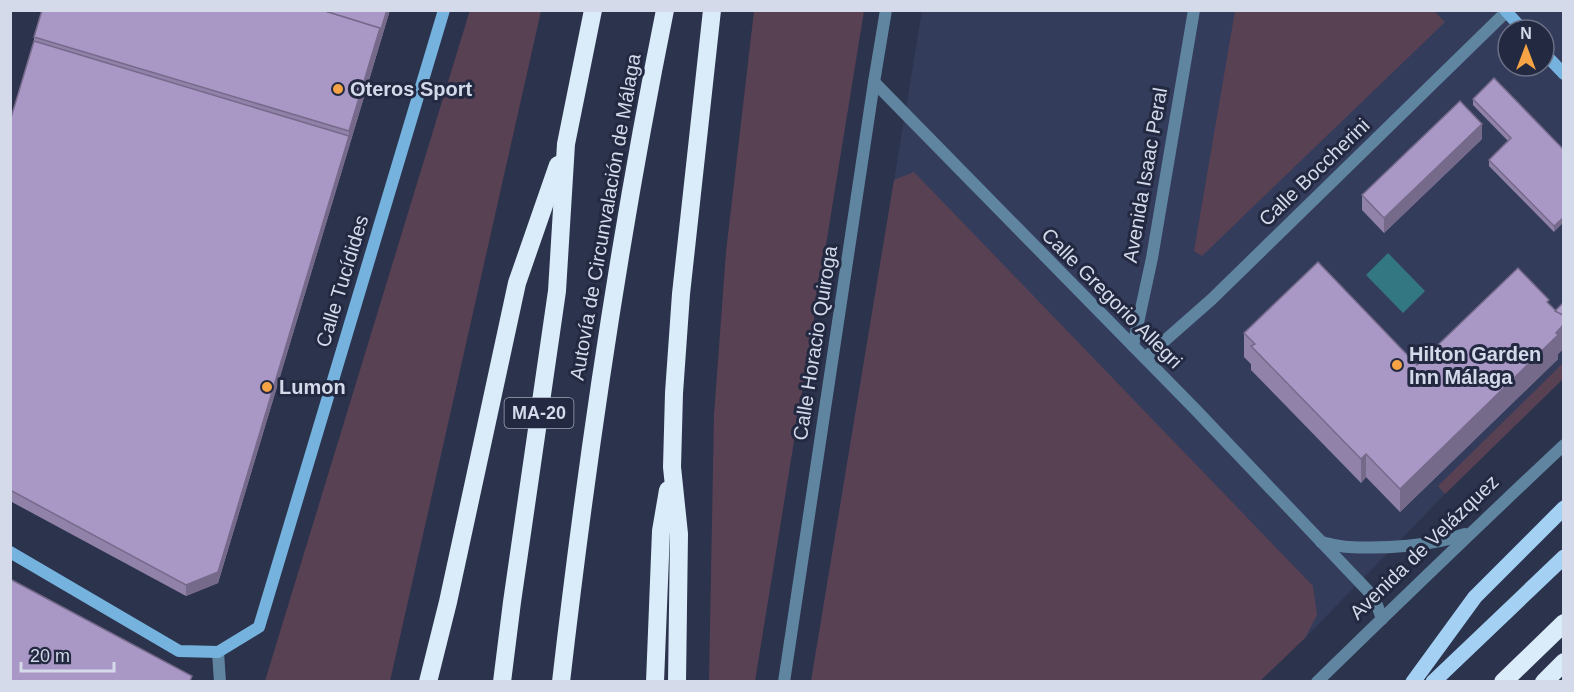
<svg xmlns="http://www.w3.org/2000/svg" width="1574" height="692" font-family="Arial,sans-serif">
<style>
.built{fill:#343c5b;fill-rule:evenodd}
.green{fill:#594154}
.water{fill:#327782}
.lines{fill:none;stroke-linecap:round;stroke-linejoin:round}
.lane{stroke:#6085a0;stroke-width:12}
.street{stroke:#6085a0;stroke-width:12}
.secondary{stroke:#75b2dd;stroke-width:12}
.primary{stroke:#a4d1f3;stroke-width:15}
.highway{stroke:#daebf9;stroke-width:18}
.wall{fill:#9182aa}
.shaded-wall{fill:#766a8b}
.building{fill:#a997c6;stroke:#766a8b;stroke-width:1.5}
.poi-dot{fill:#f5a345;stroke:#222941;stroke-width:2}
.labels{text-anchor:middle;stroke-width:6;stroke-linejoin:round;paint-order:stroke}
.shield{fill:#222941;stroke:#9fa5b7;stroke-width:1.5}
.shield-label{font-size:18px;font-weight:bold;fill:#d5daea}
.poi-label{font-size:20px;font-weight:bold;fill:#d5daea;stroke:#222941;text-anchor:start}
.street-label{font-size:20px;fill:#d5daea;stroke:#222941}
</style>
<rect width="100%" height="100%" fill="#2c334c"/>
<path class="built" d="M922 11H1563V379L1445 494 1305 638 1260 681 811 682ZM1508 30H1544V66H1508Z"/>
<g class="green">
<polygon points="470,10 541,11 390,681 265,681"/>
<polygon points="754,11 864,11 755,681 709,681 714,415 726,252"/>
<polygon points="1235,11 1434,11 1445,22 1202,256 1194,251"/>
<polygon points="914,172 1313,586 1317,615 1305,638 1260,681 811,681 894,180"/>
<polygon points="1563,363 1563,379 1445,494 1438,486"/>
</g>
<polygon class="water" points="1388,253 1425,291 1403,313 1366,275"/>
<g class="lines">
<polyline class="lane" points="218,652 220,682"/>
<g class="street">
<polyline points="874,82 1194,408 1370,593 1377,605 1382,619"/>
<polyline points="1133,346 1152,258 1194,10"/>
<polyline points="1145,358 1212,299 1506,12"/>
<path d="M1321 542C1330 544 1340 547 1349 547 1384 549 1432 546 1465 534"/>
<polyline points="784,682 874,82 886,10"/>
<path d="M1317 682C1399 602 1481 523 1564 445"/>
</g>
<g class="secondary">
<polyline points="1505,10 1523,30"/>
<polyline points="1544,53 1564,74"/>
<polyline points="10,552 179,651 218,652 259,627 444,10"/>
</g>
<g class="primary">
<polyline points="1413,682 1475,597 1564,508"/>
<polyline points="1433,682 1564,557"/>
</g>
<g class="highway">
<polyline points="428,682 448,602 517,283 558,165"/>
<polyline points="502,682 512,602 557,291 566,144 593,10"/>
<path d="M561 682C587 456 620 233 665 10"/>
<polyline points="655,682 661,531 668,490"/>
<polyline points="677,682 679,534 672,467 674,393 681,294 712,10"/>
<polyline points="1503,682 1564,623"/>
<polyline points="1544,682 1564,662"/>
</g>
</g>
<g class="wall">
<polygon points="390,10 349,147 218,583 186,596 10,501 10,121 34,41 34,37"/>
<polygon points="1473,99 1563,149 1554,232 1489,166 1489,160 1508,141 1473,105"/>
<polygon points="1482,139 1384,233 1362,210 1362,195"/>
<polygon points="1563,303 1563,349 1558,354 1558,359 1400,512 1366,477 1361,483 1251,370 1251,364 1244,357 1244,333 1417,365 1549,304 1555,311"/>
</g>
<g class="shaded-wall">
<polygon points="387,10 390,10 349,147 349,131 380,28"/>
<polygon points="1482,124 1482,139 1384,233 1384,218"/>
<polygon points="349,136 349,147 218,583 186,596 186,585"/>
<polygon points="1563,218 1563,223 1554,232 1554,226"/>
<polygon points="1563,325 1563,349 1558,354 1558,359 1400,512 1400,489"/>
<polygon points="1366,454 1366,477 1361,483 1361,459"/>
</g>
<g class="building">
<polygon points="42,10 322,10 380,28 349,131 34,37"/>
<polygon points="322,10 387,10 380,32 380,28"/>
<polygon points="34,41 349,136 218,572 186,585 10,490 10,121"/>
<polygon points="1494,78 1563,149 1563,218 1554,226 1489,160 1511,138 1473,99"/>
<polygon points="1460,101 1482,124 1384,218 1362,195"/>
<polygon points="1318,262 1417,365 1518,268 1549,300 1547,302 1556,311 1563,315 1563,325 1556,333 1558,335 1400,489 1366,454 1361,459 1251,346 1255,344 1244,333"/>
<polygon points="1563,303 1563,315 1555,311"/>
<polygon points="10,579 192,676 190,681 10,681"/>
</g>
<g class="poi-dot">
<circle cx="338" cy="89" r="6"/>
<circle cx="1397" cy="365" r="6"/>
<circle cx="267" cy="387" r="6"/>
</g>
<g class="labels">
<rect class="shield" x="504.5" y="398" width="69" height="30" rx="4.5"/>
<g class="shield-label">
<text x="539" y="419">MA-20</text>
</g>
<g class="poi-label">
<text x="350" y="96">Oteros Sport</text>
<text x="1409" y="361">Hilton Garden<tspan x="1409" dy="23">Inn Málaga</tspan></text>
<text x="279" y="394">Lumon</text>
</g>
<g class="street-label">
<text transform="translate(1314 172) rotate(-44)" y="7">Calle Boccherini</text>
<text transform="translate(1145 175) rotate(-80)" y="7">Avenida Isaac Peral</text>
<text transform="translate(605 217) rotate(-80)" y="7">Autovía de Circunvalación de Málaga</text>
<text transform="translate(342 281) rotate(-73)" y="7">Calle Tucídides</text>
<text transform="translate(1112 298) rotate(45)" y="7">Calle Gregorio Allegri</text>
<text transform="translate(815 343) rotate(-81)" y="7">Calle Horacio Quiroga</text>
<text transform="translate(1424 547) rotate(-44)" y="7">Avenida de Velázquez</text>
</g>
</g>
<rect width="1574" height="692" fill="none" stroke="#d5daea" stroke-width="24"/>
<g transform="translate(1526 48)"><circle r="28" fill="#222941" stroke="#6a7085" stroke-width="1.5"/>
<path d="M0-4.5L10 22L0 15L-10 22Z" fill="#f5a345"/>
<text y="-9" font-size="16" font-weight="bold" text-anchor="middle" fill="#d5daea">N</text>
</g>
<path d="M21 662v9h93v-9" fill="none" stroke="#d5daea" stroke-width="3"/>
<text x="30" y="662" font-size="18" fill="#d5daea" stroke="#222941" stroke-width="4.5" paint-order="stroke">20 m</text>
</svg>
